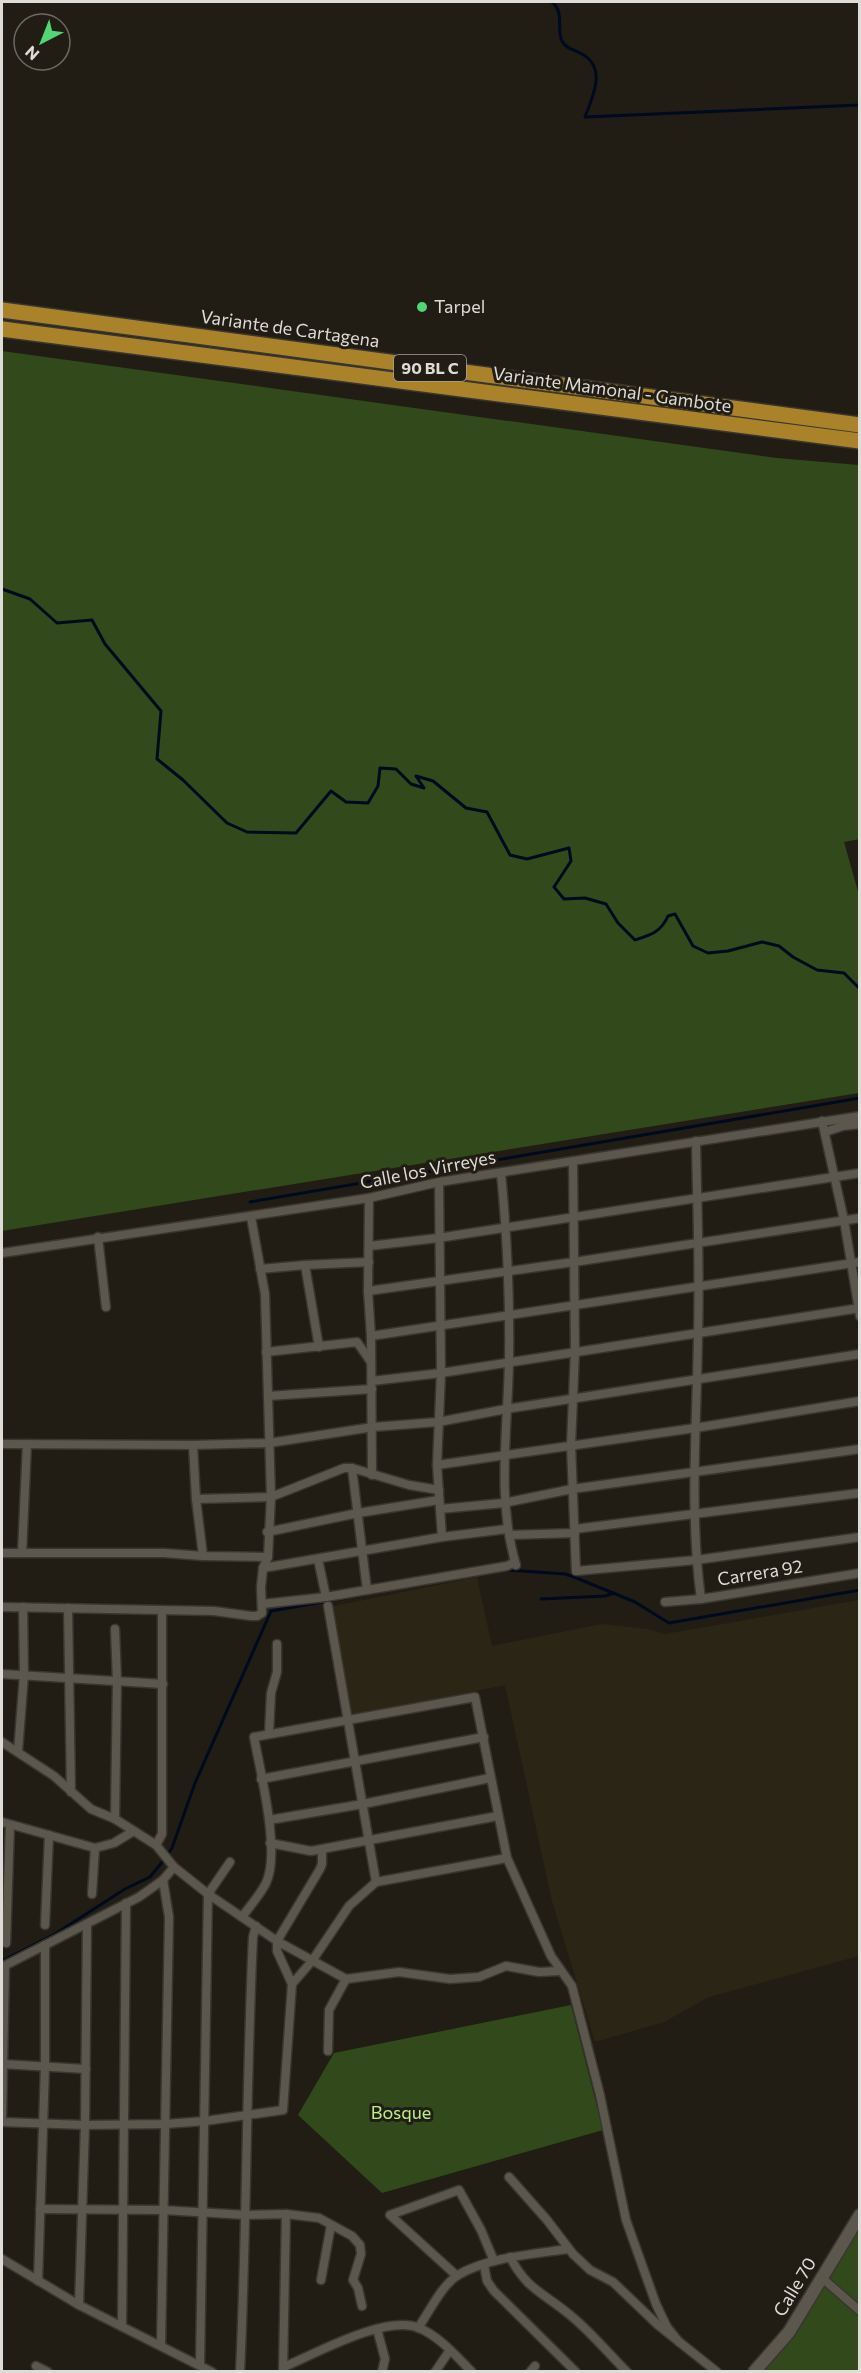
<svg xmlns="http://www.w3.org/2000/svg" width="861" height="2373" font-family="Commissioner,sans-serif">
<style>
.built{fill:#2b2516}
.green{fill:#32491c}
.lines{fill:none;stroke-linecap:round;stroke-linejoin:round}
.stream{stroke:#000a1e;stroke-width:3}
.street-casing{stroke:#393631;stroke-width:11}
.secondary-casing{stroke:#393631;stroke-width:15}
.highway-casing{stroke:#393631;stroke-width:18}
.street{stroke:#5c574d;stroke-width:8}
.secondary{stroke:#5c574d;stroke-width:12}
.highway{stroke:#aa822a;stroke-width:15}
.poi-dot{fill:#50d674;stroke:#211d14;stroke-width:2}
.labels{text-anchor:middle;stroke-width:6;stroke-linejoin:round;paint-order:stroke}
.shield{fill:#211d14;stroke:#a5a39c;stroke-width:1.5}
.shield-label{font-size:16px;font-weight:bold;fill:#dedcd6}
.poi-label{font-size:18px;fill:#dedcd6;stroke:#211d14;text-anchor:start}
.street-label{font-size:18px;fill:#dedcd6;stroke:#211d14}
.park-label{font-size:18px;fill:#b8f083;stroke:#211d14}
</style>
<rect width="100%" height="100%" fill="#211d14"/>
<polygon class="built" points="477,1577 492,1646 602,1624 647,1629 665,1634 859,1600 859,1956 709,1997 664,2022 595,2042 552,1901 505,1685 353,1716 329,1607"/>
<g class="green">
<polygon points="2,351 777,458 859,465 860,839 844,842 859,895 859,1093 2,1231"/>
<polygon points="571,2005 603,2130 382,2193 298,2115 334,2053"/>
<polygon points="859,2218 859,2371 755,2372"/>
</g>
<g class="lines">
<g class="stream">
<path d="M552 2C565 13 556 28 562 41 566 49 575 50 582 54 607 68 593 96 585 117L860 105"/>
<path d="M2 589 30 599 57 623 92 620 105 644 161 711 157 759 183 780 227 823 247 832 296 833 331 791 346 802 368 803 378 786 380 768 396 769 411 784 424 788 416 776 433 781 466 808 487 812 510 855 527 859 569 848 571 861 554 887 564 899 585 898 606 904 618 923 635 940C651 935 661 932 668 916L675 914 693 946 708 953 728 951 762 942 779 946 793 957 817 970 844 973 860 989"/>
<polyline points="250,1202 860,1098"/>
<polyline points="507,1570 565,1574 574,1577 635,1602 669,1623 860,1590"/>
<polyline points="541,1599 605,1596 614,1593"/>
<polyline points="2,1961 55,1934 125,1889 150,1877 163,1861 172,1848 195,1783 271,1611 368,1594"/>
</g>
<g class="street-casing">
<g id="street">
<polyline points="822,1121 844,1220 860,1316"/>
<polyline points="825,1132 843,1126 860,1124"/>
<path d="M696 1141C697 1205 700 1270 698 1334 697 1422 689 1511 701 1599"/>
<polyline points="573,1161 575,1351 571,1445 576,1571 696,1560 860,1537"/>
<path d="M501 1173C507 1235 510 1297 509 1360 508 1429 496 1497 516 1565"/>
<polyline points="439,1182 441,1373 437,1465 442,1537"/>
<polyline points="369,1198 368,1291 371,1336 372,1475"/>
<polyline points="98,1237 106,1307"/>
<polyline points="369,1246 438,1238 860,1173"/>
<polyline points="2,1253 369,1198 439,1182 860,1116"/>
<polyline points="305,1265 369,1262"/>
<polyline points="260,1269 305,1265 319,1347"/>
<polyline points="368,1291 574,1262 860,1218"/>
<polyline points="371,1336 860,1262"/>
<polyline points="266,1352 357,1342 371,1362"/>
<polyline points="372,1381 441,1373 860,1308"/>
<polyline points="268,1396 372,1389"/>
<polyline points="2,1444 193,1445 269,1443 373,1427 438,1422 506,1409 860,1354"/>
<polyline points="193,1445 196,1499 203,1556"/>
<polyline points="437,1465 695,1428 860,1401"/>
<polyline points="352,1468 367,1590"/>
<polyline points="196,1499 271,1497 344,1468 352,1468 409,1485 439,1490"/>
<polyline points="440,1509 504,1503 572,1489 860,1449"/>
<polyline points="575,1529 860,1493"/>
<polyline points="267,1532 358,1513 439,1500"/>
<polyline points="509,1535 575,1533"/>
<polyline points="2,1553 164,1553 203,1556 268,1557"/>
<polyline points="22,1553 27,1444"/>
<polyline points="318,1559 326,1597"/>
<polyline points="263,1568 442,1537 507,1529"/>
<polyline points="665,1602 701,1599 860,1573"/>
<polyline points="262,1604 326,1597 507,1566 515,1562"/>
<polyline points="328,1606 376,1882"/>
<polyline points="2,1607 214,1611 251,1616 257,1616 262,1613 261,1587 263,1568 268,1557 271,1497 268,1396 265,1294 251,1217"/>
<polyline points="68,1608 71,1792"/>
<polyline points="115,1629 117,1681 115,1819"/>
<polyline points="2,1674 163,1684"/>
<polyline points="269,1734 271,1693 277,1672 277,1644"/>
<polyline points="2,1742 54,1776 91,1809 115,1819 156,1845 174,1867 208,1894 277,1941 346,1979 399,1972 450,1979 479,1977 506,1966 539,1972 560,1971"/>
<polyline points="18,1751 24,1675 23,1607"/>
<polyline points="261,1779 484,1737"/>
<polyline points="269,1820 363,1804 490,1778"/>
<polyline points="2,1822 95,1848 114,1843 132,1832"/>
<polyline points="270,1843 311,1851 498,1816"/>
<polyline points="156,1845 162,1834 162,1612"/>
<polyline points="92,1894 95,1848"/>
<path d="M242 1917C250 1906 260 1895 266 1883 281 1852 260 1771 254 1737L475 1697 507 1858 551 1956 572 1986 600 2095 626 2220 656 2304 667 2327 679 2342"/>
<polyline points="45,1925 49,1835"/>
<polyline points="6,1943 10,1825"/>
<polyline points="2,1967 139,1897 163,1880"/>
<polyline points="292,1984 312,1961 349,1906 376,1882 507,1858"/>
<polyline points="328,2051 329,2010 346,1979"/>
<polyline points="2,2064 86,2069"/>
<polyline points="2,2116 5,1966"/>
<polyline points="2,2122 85,2125 166,2124 205,2121 283,2110 292,1984 277,1951 277,1941 320,1869 322,1864 322,1850"/>
<polyline points="509,2177 547,2220 573,2254 590,2270 613,2282 658,2325 717,2372"/>
<polyline points="40,2209 163,2210 246,2215 286,2214 319,2218 352,2236 360,2245 361,2254 353,2280 358,2288 362,2306"/>
<path d="M510 2257C527 2290 544 2293 570 2315 591 2332 608 2353 627 2372"/>
<polyline points="2,2259 79,2305 212,2372"/>
<polyline points="484,2265 487,2281 494,2291 576,2372"/>
<polyline points="457,2276 390,2215 459,2190 481,2230 494,2261"/>
<polyline points="821,2277 860,2311"/>
<polyline points="321,2280 331,2225"/>
<polyline points="38,2281 45,2066 45,1945"/>
<polyline points="79,2305 85,2125 87,1924"/>
<polyline points="122,2326 126,1903"/>
<path d="M418 2328C430 2311 441 2286 458 2275 488 2257 535 2254 568 2249"/>
<polyline points="377,2329 385,2359 382,2372"/>
<polyline points="161,2346 169,1917 163,1880 174,1867"/>
<polyline points="200,2365 208,1894 230,1862"/>
<polyline points="36,2366 48,2372"/>
<path d="M284 2367C315 2354 386 2314 419 2328 439 2336 456 2356 472 2372"/>
<polyline points="283,2371 286,2214"/>
<path d="M240 2372C247 2227 246 2082 253 1937L256 1926"/>
<polyline points="435,2372 450,2350"/>
<polyline points="530,2372 535,2366"/>
</g>
</g>
<g class="secondary-casing">
<polyline id="secondary" points="754,2372 789,2332 860,2215"/>
</g>
<g class="highway-casing">
<g id="highway">
<polyline points="2,310 860,425"/>
<polyline points="2,329 860,441"/>
</g>
</g>
<use href="#street" class="street"/>
<use href="#secondary" class="secondary"/>
<use href="#highway" class="highway"/>
</g>
<circle class="poi-dot" cx="422" cy="307" r="6"/>
<g class="labels">
<rect class="shield" x="394" y="355" width="72" height="26" rx="4.5"/>
<g class="shield-label">
<text x="430" y="374">90 BL C</text>
</g>
<g class="poi-label">
<text x="434" y="313">Tarpel</text>
</g>
<g class="street-label">
<text transform="translate(290 329) rotate(8)" y="6">Variante de Cartagena</text>
<text transform="translate(612 390) rotate(8)" y="6">Variante Mamonal - Gambote</text>
<text transform="translate(428 1170) rotate(-11)" y="6">Calle los Virreyes</text>
<text transform="translate(760 1573) rotate(-9)" y="6">Carrera 92</text>
<text transform="translate(795 2287) rotate(-59)" y="6">Calle 70</text>
</g>
<g class="park-label">
<text x="401" y="2119">Bosque</text>
</g>
</g>
<rect width="861" height="2373" fill="none" stroke="#dedcd6" stroke-width="6"/>
<g transform="translate(42 42) rotate(222)"><circle r="28" fill="#211d14" stroke="#6d6962" stroke-width="1.5"/>
<path d="M0-4.5L10 22L0 15L-10 22Z" fill="#50d674"/>
<text y="-9" font-size="16" font-weight="bold" text-anchor="middle" fill="#dedcd6">N</text>
</g>
</svg>
